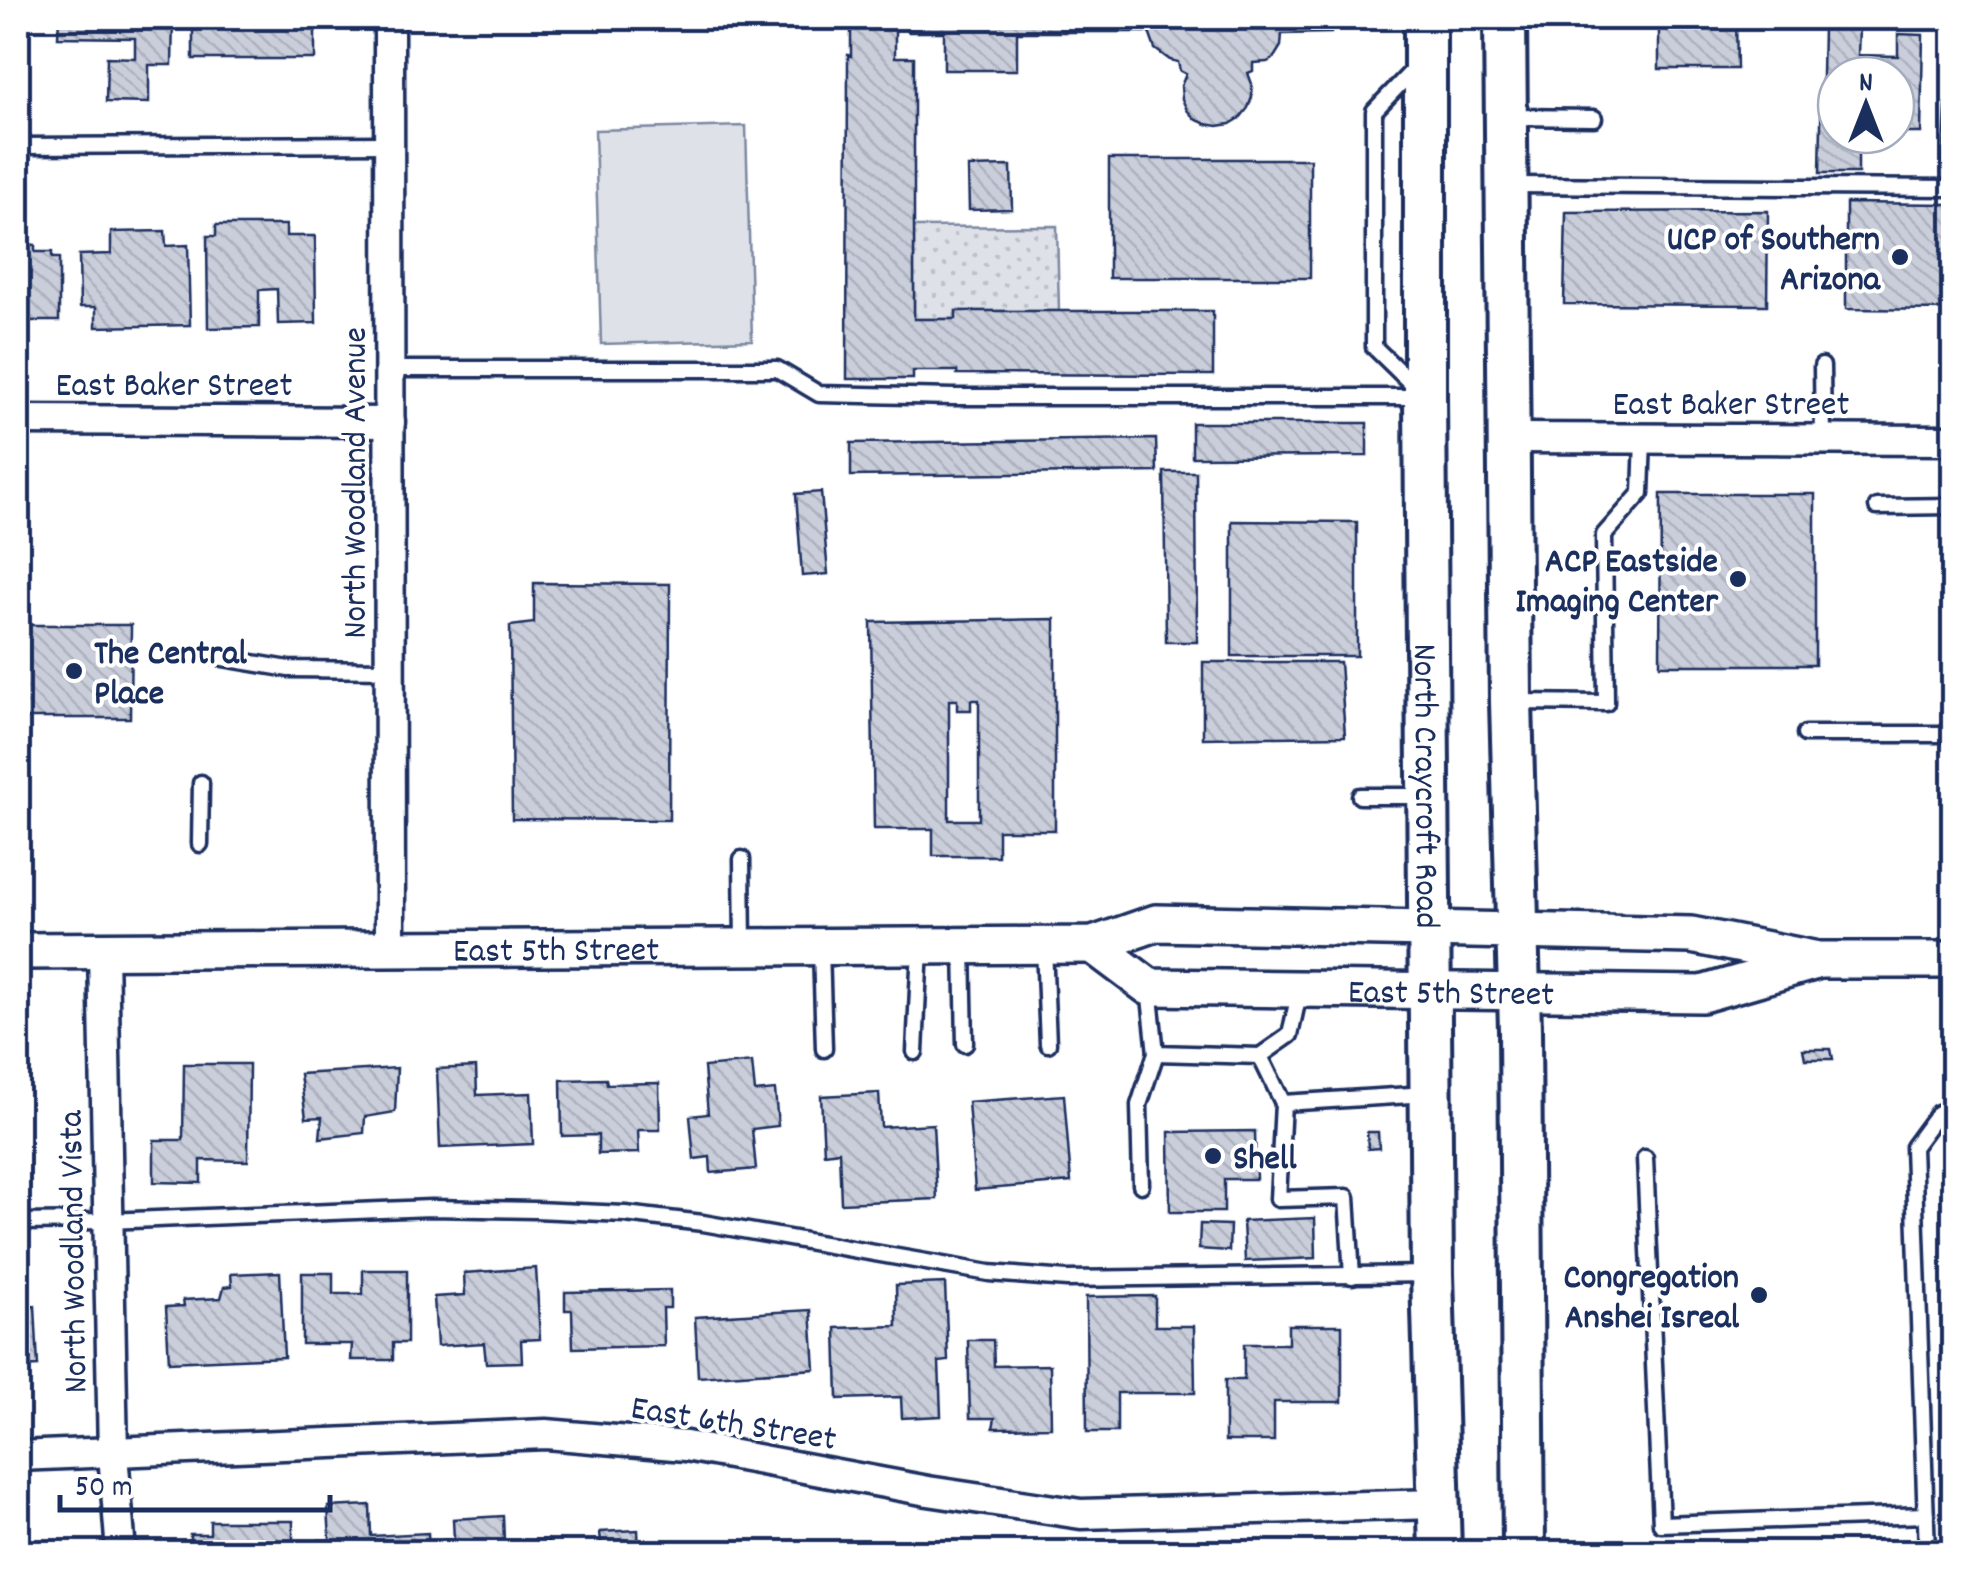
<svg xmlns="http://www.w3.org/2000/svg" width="1971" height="1570" font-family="Dekko,sans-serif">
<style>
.grass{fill:url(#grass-dots);stroke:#7c88a2;stroke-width:2.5}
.pitch{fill:#dee1e7;stroke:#7c88a2;stroke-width:2.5}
.building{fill:url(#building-back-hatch);stroke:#1b2f5e;stroke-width:2.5;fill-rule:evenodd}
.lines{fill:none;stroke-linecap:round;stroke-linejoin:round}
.service-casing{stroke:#1b2f5e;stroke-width:21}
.minor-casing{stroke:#1b2f5e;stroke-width:35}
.tertiary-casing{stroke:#1b2f5e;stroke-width:42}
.secondary-casing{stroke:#1b2f5e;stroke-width:48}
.service{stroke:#fff;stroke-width:14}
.minor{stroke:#fff;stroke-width:28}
.tertiary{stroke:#fff;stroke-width:35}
.secondary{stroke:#fff;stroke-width:40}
.poi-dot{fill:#1b2f5e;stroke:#fff;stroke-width:4}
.labels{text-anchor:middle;stroke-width:8;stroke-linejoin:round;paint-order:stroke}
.poi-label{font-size:35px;font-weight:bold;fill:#1b2f5e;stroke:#fff;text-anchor:end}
.street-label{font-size:35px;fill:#1b2f5e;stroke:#fff}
</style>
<defs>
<pattern id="grass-dots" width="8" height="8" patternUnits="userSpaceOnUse" patternTransform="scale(2.5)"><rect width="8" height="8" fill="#dee1e7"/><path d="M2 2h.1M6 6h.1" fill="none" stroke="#bec1c9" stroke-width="1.8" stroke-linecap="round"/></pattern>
<pattern id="building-back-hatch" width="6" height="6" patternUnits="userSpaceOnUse" patternTransform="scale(2.5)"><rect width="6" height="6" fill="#caceda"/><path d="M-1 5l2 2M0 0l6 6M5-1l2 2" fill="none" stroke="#adb1be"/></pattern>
</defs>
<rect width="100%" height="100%" fill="#fff"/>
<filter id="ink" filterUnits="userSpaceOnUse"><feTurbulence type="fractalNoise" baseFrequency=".01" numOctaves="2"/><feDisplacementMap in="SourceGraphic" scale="20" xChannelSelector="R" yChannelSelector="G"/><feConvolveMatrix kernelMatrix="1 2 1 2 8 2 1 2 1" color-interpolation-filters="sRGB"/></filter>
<g filter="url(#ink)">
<polygon class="grass" points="1057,226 1059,311 956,311 956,319 914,319 914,227"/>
<polygon class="pitch" points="746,126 752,340 601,344 595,130"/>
<g class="building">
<polygon points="59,18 173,18 172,65 149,65 149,103 106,102 107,57 135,58 135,38 58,37"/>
<rect x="193" y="18" width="122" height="41"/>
<polygon points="851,18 895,18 895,57 914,57 914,319 956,319 956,311 1213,311 1213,375 957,374 957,371 913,371 913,379 847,379 848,55 851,56"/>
<polygon points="909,18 1331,18 1331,33 1282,34 1281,46 1273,59 1267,62 1253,63 1253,71 1248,73 1252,84 1252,97 1248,108 1240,118 1230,124 1218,126 1206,124 1195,119 1187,110 1182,99 1181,86 1186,74 1180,71 1178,62 1170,60 1155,49 1149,32 1017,32 1017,70 944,70 944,32 909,32"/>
<polygon points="1659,18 1736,18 1737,69 1659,69"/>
<polygon points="1746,18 1804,18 1804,29 1746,28"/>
<polygon points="1823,27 1859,27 1858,55 1898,56 1898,34 1923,35 1921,133 1896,133 1896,75 1836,75 1836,135 1858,135 1858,173 1820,173"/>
<polygon points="1948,70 1954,70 1954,163 1943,163"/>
<rect x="1109" y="159" width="201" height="119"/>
<polygon points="1011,166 1012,209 969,210 968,167"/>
<polygon points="1846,203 1954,204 1954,310 1846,309"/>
<polygon points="1768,211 1767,305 1564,304 1566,212"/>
<polygon points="216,225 286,225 286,236 315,236 316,323 278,324 277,289 259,290 259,327 208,328 207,236 216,236"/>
<polygon points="165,231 166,246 188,245 190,325 96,327 96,307 80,307 79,255 111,254 111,232"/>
<polygon points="18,244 35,245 35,252 52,252 52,258 59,258 59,321 18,321"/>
<polygon points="1192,423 1367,423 1367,456 1192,457"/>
<polygon points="1156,439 1157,472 851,476 851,443"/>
<polygon points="1164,472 1196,472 1197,642 1166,642"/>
<polygon points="821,492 828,574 802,576 796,494"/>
<polygon points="1661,494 1815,494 1815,665 1660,665"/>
<polygon points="1232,521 1357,522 1357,656 1232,656"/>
<polygon points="18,532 26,532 28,582 18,583"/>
<polygon points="534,583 670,584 669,820 512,819 510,626 534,623"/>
<path d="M1055 619V830H998V856H933V829H874L871 622ZM949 700H957V710H971V700H979V820H949Z"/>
<polygon points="18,625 131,625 130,718 18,718"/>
<polygon points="1203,662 1340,662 1345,736 1203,738"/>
<polygon points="1803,1049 1831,1049 1833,1059 1805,1059"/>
<polygon points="752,1062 755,1092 775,1090 778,1126 752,1129 756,1169 711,1173 710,1157 694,1159 690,1116 708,1114 704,1067"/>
<polygon points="184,1064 249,1064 248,1161 201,1160 201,1183 154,1182 154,1140 183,1140"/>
<polygon points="476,1067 477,1095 531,1093 533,1144 440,1148 437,1069"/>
<polygon points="397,1068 395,1112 365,1117 364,1133 320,1138 322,1117 306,1118 300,1074"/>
<polygon points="606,1079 607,1084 659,1083 660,1130 638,1130 639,1153 598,1154 598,1135 562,1136 561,1080"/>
<polygon points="879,1093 881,1127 933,1124 937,1199 841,1203 839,1151 824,1153 821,1096"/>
<polygon points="1064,1095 1071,1182 975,1190 968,1102"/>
<polygon points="1255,1131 1256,1179 1224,1179 1224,1212 1170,1212 1169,1132"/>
<polygon points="1367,1132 1378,1132 1379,1148 1368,1149"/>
<polygon points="1315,1218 1316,1258 1245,1261 1243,1221"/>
<polygon points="1200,1224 1230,1225 1229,1251 1199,1249"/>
<polygon points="536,1268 540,1339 521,1340 522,1362 486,1363 484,1343 437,1346 434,1297 465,1295 464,1273"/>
<polygon points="363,1270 407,1270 407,1343 393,1343 393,1360 351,1360 352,1344 302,1344 302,1273 333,1273 333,1294 363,1294"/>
<polygon points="280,1272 284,1357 169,1362 166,1307 184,1306 183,1300 221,1298 224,1287 232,1286 231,1274"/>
<polygon points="945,1283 948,1361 939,1362 941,1416 902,1418 901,1397 838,1399 836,1328 897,1326 896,1285"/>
<polygon points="670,1290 670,1308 663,1308 664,1346 573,1348 572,1310 565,1310 565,1292"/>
<polygon points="1155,1296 1155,1326 1194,1326 1195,1393 1117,1393 1117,1432 1087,1432 1086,1297"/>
<polygon points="35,1306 38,1366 18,1367 18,1307"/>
<polygon points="811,1310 815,1369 698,1377 695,1317"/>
<polygon points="1288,1325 1342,1325 1342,1402 1274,1402 1274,1441 1225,1441 1225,1380 1244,1380 1244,1344 1288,1344"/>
<polygon points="968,1340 993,1340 994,1366 1050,1365 1051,1427 993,1428 995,1418 970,1418"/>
<polygon points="370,1505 371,1536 428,1533 429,1552 319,1552 318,1540 330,1540 328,1507"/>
<polygon points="503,1516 504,1541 548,1540 548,1552 444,1552 443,1540 454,1540 453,1519"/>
<polygon points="210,1521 293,1521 293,1552 190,1552 190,1534 210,1534"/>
<polygon points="638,1530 639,1552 602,1552 600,1532"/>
<polygon points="743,1543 744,1552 707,1552 706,1544"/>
</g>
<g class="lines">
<g class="service-casing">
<g id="service">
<polyline points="1417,66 1374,111 1374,347 1417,389"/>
<polyline points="1507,117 1594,118"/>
<polyline points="18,146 389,144"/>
<polyline points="1507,185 1954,188"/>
<polyline points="1822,366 1823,440"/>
<polyline points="390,369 777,369 819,394 954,397 1423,397"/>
<polyline points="1877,507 1954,506"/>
<polyline points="199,654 289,669 391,670"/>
<polyline points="1516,702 1606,703 1604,535 1641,493 1643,439"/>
<polyline points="1805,734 1954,734"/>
<polyline points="1360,796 1427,796"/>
<polyline points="200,844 201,783"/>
<polyline points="742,859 743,947"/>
<polyline points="1044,946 1048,1044"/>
<polyline points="963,947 965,1044"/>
<polyline points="821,948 824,1049"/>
<polyline points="1149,988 1156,1053 1260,1056 1283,1103 1278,1199 1347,1197 1352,1276"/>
<polyline points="915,1052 920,947"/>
<polyline points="1260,1056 1290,1035 1300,989"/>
<polyline points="1283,1103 1427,1094"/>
<polyline points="1645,1158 1661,1524 1926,1515"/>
<polyline points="1141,1185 1139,1105 1156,1053"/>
<polyline points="18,1222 107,1221 431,1208 535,1210 625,1214 703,1223 989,1273 1067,1279 1431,1274"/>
<polyline points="1927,1552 1913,1147 1938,1113 1954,1109"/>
</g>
</g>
<g class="minor-casing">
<g id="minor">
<polyline points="389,18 390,949"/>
<polyline points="18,420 390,422"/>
<polyline points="1509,438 1954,440"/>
<polyline points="103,951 113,1454 121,1552"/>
<polyline points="18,1456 546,1434 686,1446 928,1491 1081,1514 1437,1504"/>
</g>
</g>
<g class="tertiary-casing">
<g id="tertiary">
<path id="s1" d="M1093 945 1149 987 1702 994 1813 962"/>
<path id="s2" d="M18 951 1093 945 1156 923 1691 935 1818 960H1954"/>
</g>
</g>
<g class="secondary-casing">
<g id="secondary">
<path id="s3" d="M1425 18V397L1432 1274 1440 1552"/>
<polyline points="1505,18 1511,702 1520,1030 1524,1552"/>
</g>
</g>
<use href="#service" class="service"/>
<use href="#minor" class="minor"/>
<use href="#tertiary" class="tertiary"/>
<use href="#secondary" class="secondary"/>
</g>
</g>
<g class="poi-dot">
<circle cx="1900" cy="257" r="10"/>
<circle cx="1738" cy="579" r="10"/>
<circle cx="74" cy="671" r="10"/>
<circle cx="1213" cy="1156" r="10"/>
<circle cx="1759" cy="1295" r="10"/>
</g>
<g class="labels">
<g class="poi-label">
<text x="1880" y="249">UCP of Southern<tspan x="1880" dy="40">Arizona</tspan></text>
<text x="1718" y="571">ACP Eastside<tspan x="1718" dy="40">Imaging Center</tspan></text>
<text x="94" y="663" text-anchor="start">The Central<tspan x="94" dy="40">Place</tspan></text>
<text x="1233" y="1168" text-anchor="start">Shell</text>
<text x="1739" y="1287">Congregation<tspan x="1739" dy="40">Anshei Isreal</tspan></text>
</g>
<g class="street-label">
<text x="174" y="395">East Baker Street</text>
<text x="1731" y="414">East Baker Street</text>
<text transform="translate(353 483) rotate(-90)" y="12">North Woodland Avenue</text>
<text dy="12" stroke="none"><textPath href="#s3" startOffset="768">North Craycroft Road</textPath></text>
<text dy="12" stroke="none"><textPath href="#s2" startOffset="538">East 5th Street</textPath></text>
<text dy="12" stroke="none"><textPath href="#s1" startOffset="372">East 5th Street</textPath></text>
<text transform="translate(71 1252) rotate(-91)" y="12">North Woodland Vista</text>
<text transform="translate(734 1421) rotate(9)" y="12">East 6th Street</text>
</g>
</g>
<rect width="1971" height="1570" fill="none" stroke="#fff" stroke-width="60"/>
<rect x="30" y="30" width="1911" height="1510" fill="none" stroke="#1b2f5e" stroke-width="4" filter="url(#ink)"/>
<g transform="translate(1866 105)"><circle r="48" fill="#ffffff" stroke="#a4acbf" stroke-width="2.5"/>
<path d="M0-8L18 38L0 25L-18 38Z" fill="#1b2f5e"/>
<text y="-15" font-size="28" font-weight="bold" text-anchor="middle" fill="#1b2f5e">N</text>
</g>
<path d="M60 1495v15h270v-15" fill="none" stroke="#1b2f5e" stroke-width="5"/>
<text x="75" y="1495" font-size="30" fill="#1b2f5e" stroke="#ffffff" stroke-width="8" paint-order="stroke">50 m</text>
</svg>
